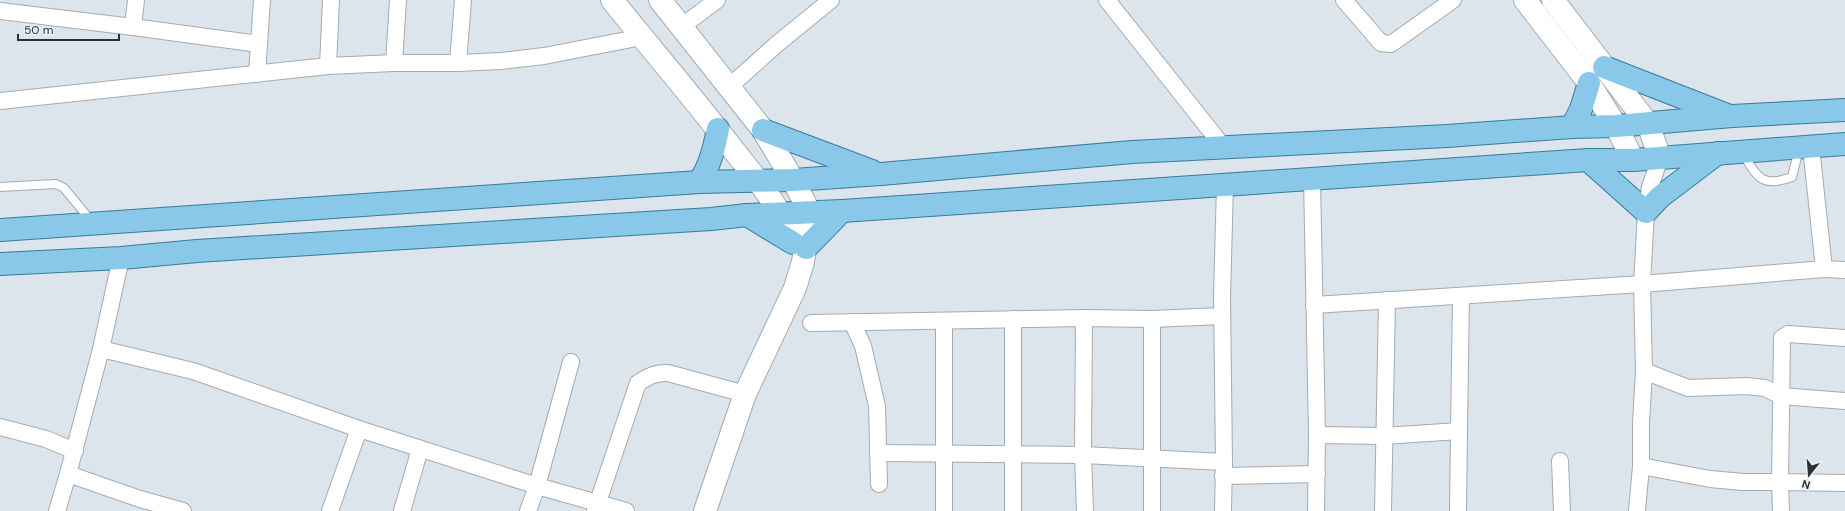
<svg xmlns="http://www.w3.org/2000/svg" width="1845" height="511" font-family="'DM Sans',sans-serif">
<style>
.lines{fill:none;stroke-linecap:round;stroke-linejoin:round}
.lane-casing{stroke:#a3abb3;stroke-width:10}
.street-casing{stroke:#a3abb3;stroke-width:18}
.secondary-casing{stroke:#a3abb3;stroke-width:24}
.primary-casing{stroke:#367b9e;stroke-width:24}
.lane{stroke:#fff;stroke-width:8}
.street{stroke:#fff;stroke-width:16}
.secondary{stroke:#fff;stroke-width:22}
.primary{stroke:#89c8e8;stroke-width:22}
</style>
<rect width="100%" height="100%" fill="#dce4ec"/>
<g class="lines">
<g class="lane-casing">
<g id="lane">
<path d="M1743 154C1758 178 1762 188 1792 177L1799 149"/>
<polyline points="0,187 56,184 64,188 92,222"/>
</g>
</g>
<g class="street-casing">
<g id="street">
<polyline points="1107,0 1225,149"/>
<polyline points="1344,0 1381,43 1391,44 1453,0"/>
<polyline points="0,11 133,27 259,44"/>
<polyline points="133,27 136,0"/>
<polyline points="681,27 717,0"/>
<polyline points="394,63 398,0"/>
<polyline points="458,63 463,0"/>
<polyline points="328,66 331,0"/>
<polyline points="257,74 262,0"/>
<polyline points="729,87 777,44 831,0"/>
<polyline points="0,101 328,66 394,63 458,63 501,61 544,56 642,37"/>
<polyline points="1312,178 1317,435 1316,511"/>
<polyline points="1824,269 1845,270"/>
<polyline points="1314,305 1642,284 1824,269 1811,147"/>
<polyline points="1084,318 1083,455 1085,511"/>
<polyline points="1013,319 1013,511"/>
<polyline points="1152,319 1152,511"/>
<polyline points="852,322 863,346 877,406 879,484"/>
<polyline points="811,323 1084,318 1152,319 1222,316"/>
<polyline points="1845,338 1788,334 1782,338 1780,482 1845,483"/>
<polyline points="101,349 193,371 359,429"/>
<polyline points="1644,371 1688,388 1746,386 1765,388 1781,396 1845,401"/>
<polyline points="0,427 46,439 75,451"/>
<polyline points="1317,435 1384,436 1459,431 1461,296"/>
<polyline points="878,453 1083,455 1224,462"/>
<polyline points="1560,461 1562,511"/>
<polyline points="1641,466 1710,479 1743,482 1780,482 1781,511"/>
<polyline points="68,474 140,499 183,511"/>
<polyline points="1223,476 1317,474"/>
<polyline points="57,511 68,474 101,349 121,258"/>
<polyline points="330,511 359,429 537,486 626,511"/>
<polyline points="402,511 420,449"/>
<polyline points="528,511 537,486 571,362"/>
<path d="M595 511 638 383C648 377 655 372 668 373L745 394"/>
<polyline points="944,511 944,321"/>
<polyline points="1223,511 1224,462 1222,297 1225,185"/>
<polyline points="1383,511 1387,300"/>
<polyline points="1458,511 1459,431"/>
<polyline points="1637,511 1641,466 1641,423 1644,371 1642,284 1646,212 1650,187 1660,158"/>
</g>
</g>
<g class="secondary-casing">
<g id="secondary">
<path d="M612 0C653 51 696 101 735 152 754 176 775 200 787 228"/>
<polyline points="660,0 763,130 793,180 810,213 803,262 795,288 745,394 705,511"/>
<polyline points="1525,0 1589,83 1616,126 1633,160"/>
<polyline points="1553,0 1648,124 1660,158"/>
</g>
</g>
<g class="primary-casing">
<g id="primary">
<polyline points="1604,67 1727,115"/>
<polyline points="1572,127 1581,109 1589,83"/>
<polyline points="763,130 872,171"/>
<polyline points="1588,160 1646,212 1660,197 1718,153"/>
<path d="M699 182C710 166 714 149 718 129"/>
<polyline points="747,215 793,243"/>
<polyline points="0,230 699,182 793,180 881,174 1132,152 1447,136 1572,127 1616,126 1732,116 1845,110"/>
<polyline points="806,248 842,211"/>
<polyline points="0,264 121,258 197,251 711,219 747,215 842,211 1588,160 1633,160 1845,144"/>
</g>
</g>
<use href="#lane" class="lane"/>
<use href="#street" class="street"/>
<use href="#secondary" class="secondary"/>
<use href="#primary" class="primary"/>
</g>
<g transform="translate(1809 475) rotate(197)" stroke="#e9f1fa" stroke-width="3" paint-order="stroke">
<path d="M0-3L7 15L0 10L-7 15Z" fill="#2d3033"/>
<text y="-6" font-size="11" font-weight="bold" text-anchor="middle" fill="#2d3033">N</text>
</g>
<path d="M18 34v6h101v-6" fill="none" stroke="#2d3033" stroke-width="2"/>
<text x="24" y="34" font-size="12" fill="#2d3033" stroke="#e9f1fa" stroke-width="3" paint-order="stroke">50 m</text>
</svg>
